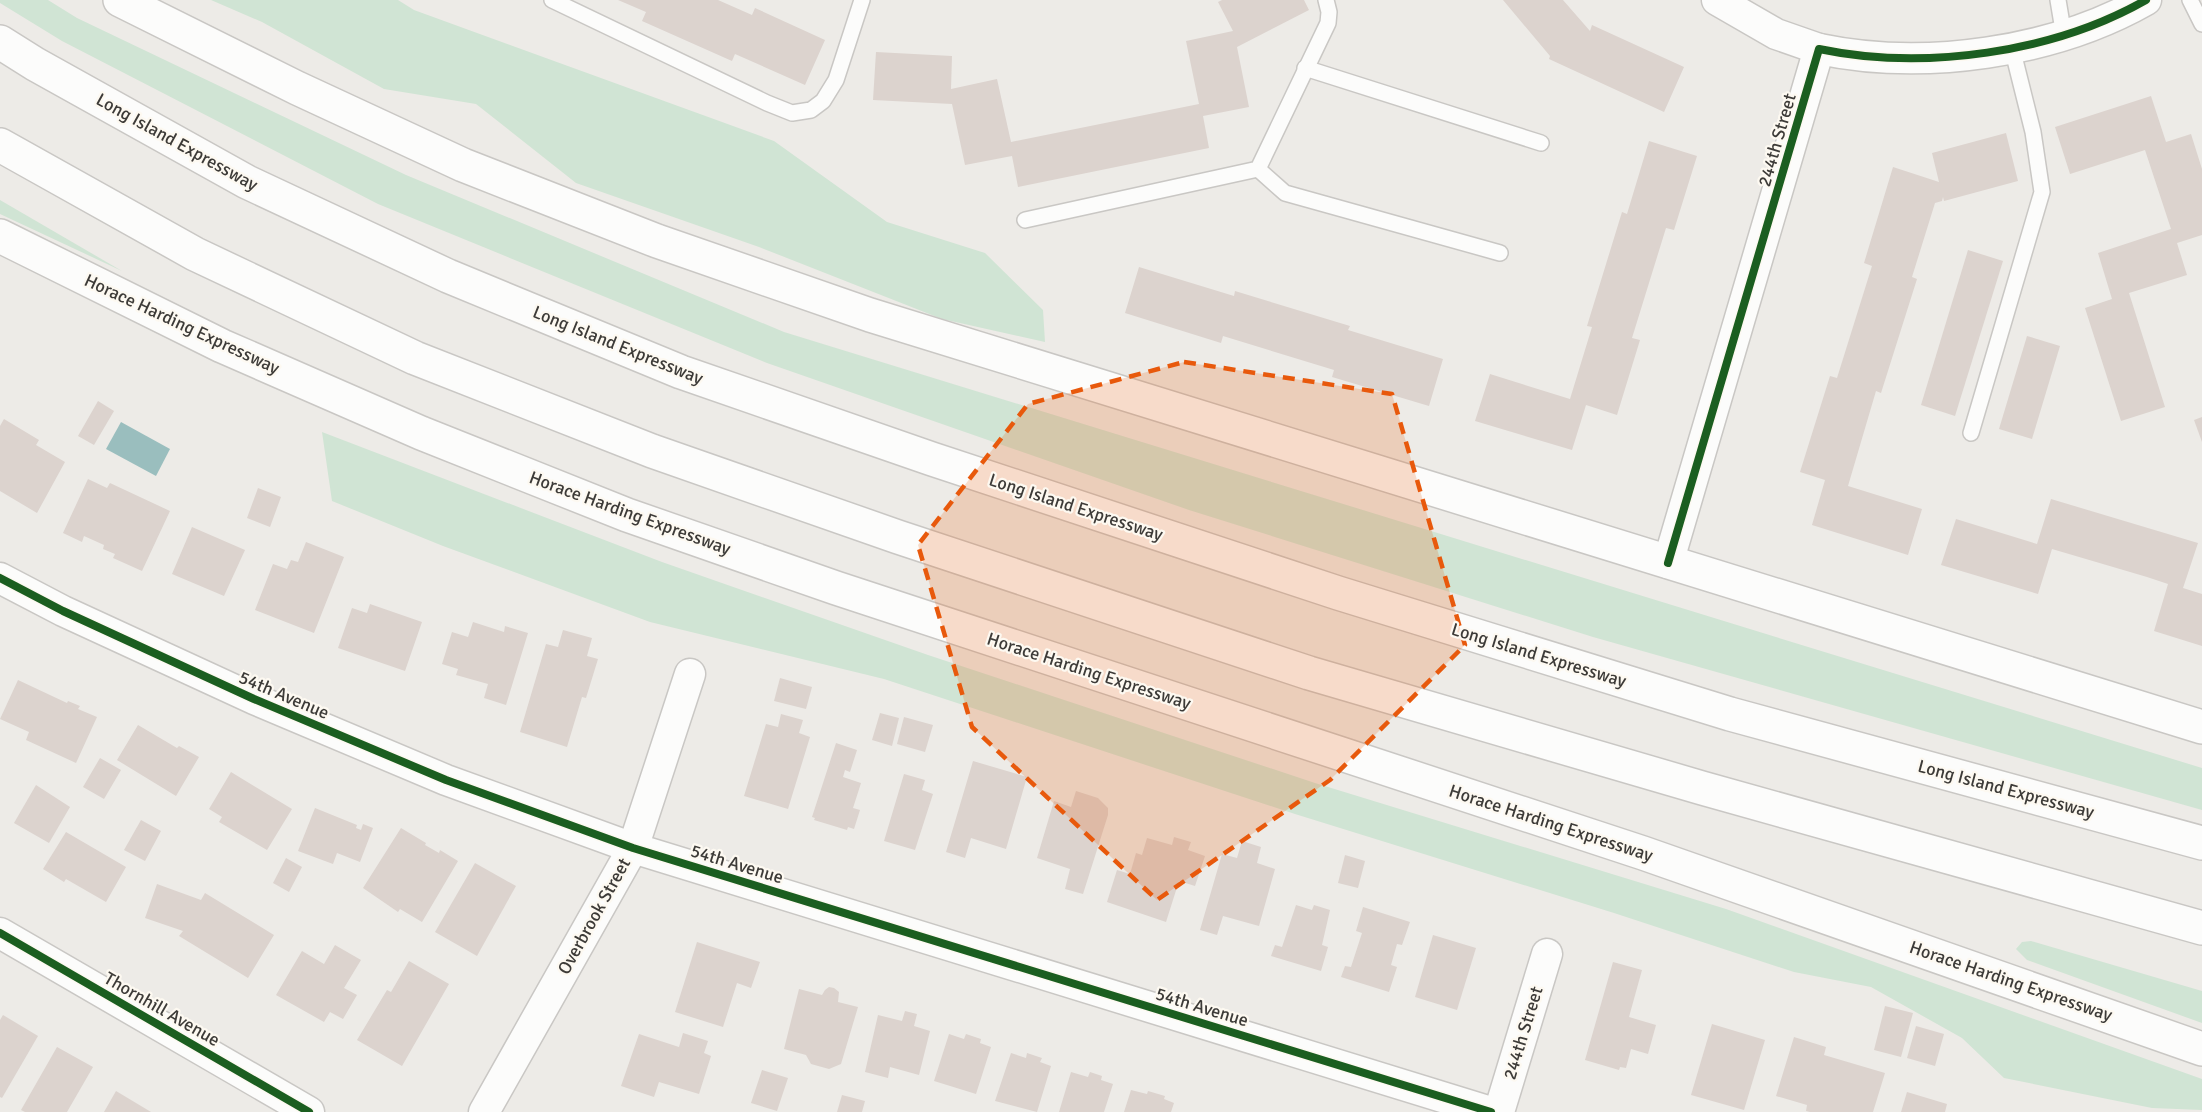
<svg xmlns="http://www.w3.org/2000/svg" width="2202" height="1112" font-family="Signika,sans-serif">
<style>
.green{fill:#d0e4d4}
.water{fill:#9abebe}
.building{fill:#dcd3ce}
.lines{fill:none;stroke-linecap:round;stroke-linejoin:round}
.lane-casing{stroke:#c9c7c4;stroke-width:18}
.street-casing{stroke:#c9c7c4;stroke-width:33}
.secondary-casing{stroke:#c9c7c4;stroke-width:36}
.highway-casing{stroke:#c9c7c4;stroke-width:36}
.lane{stroke:#fcfcfb;stroke-width:15}
.street{stroke:#fcfcfb;stroke-width:30}
.secondary{stroke:#fcfcfb;stroke-width:33}
.highway{stroke:#fcfcfb;stroke-width:33}
.cycleway-casing{stroke:#fdf9f1;stroke-width:11}
.cycleway{stroke:#1b5e20;stroke-width:8}
.marked{fill:#e8590c;fill-opacity:0.2;stroke:#e8590c;stroke-width:4.5;stroke-dasharray:12 8;stroke-linejoin:round}
.labels{text-anchor:middle;stroke-width:4.5;stroke-linejoin:round;paint-order:stroke}
.street-label{font-size:18px;fill:#3d3b38;stroke:#fdf9f1}
</style>
<rect width="100%" height="100%" fill="#edebe7"/>
<g class="green">
<polygon points="0,0 48,0 77,18 406,175 784,332 2202,768 2202,810 1593,637 1189,510 767,363 378,204 62,41 0,3"/>
<polygon points="211,0 398,0 414,10 774,141 887,222 985,253 1043,310 1045,342 942,319 759,247 576,183 476,104 384,89 262,22"/>
<polygon points="0,200 122,271 0,214"/>
<polygon points="322,432 662,562 928,655 1315,783 1726,909 2202,1079 2202,1110 2152,1108 2004,1078 1962,1038 1871,987 1794,972 1614,913 1295,814 884,679 650,622 443,546 332,501"/>
<polygon points="2031,941 2202,991 2202,1023 2027,960 2016,949 2022,942"/>
</g>
<polygon class="water" points="121,422 170,449 156,476 106,449"/>
<g class="building">
<polygon points="618,0 718,0 752,15 755,8 825,40 805,85 735,54 732,61 642,21 646,12"/>
<polygon points="1222,0 1304,0 1309,10 1237,47 1249,107 1203,116 1209,148 1018,187 1012,156 965,165 952,104 873,100 876,52 952,56 951,89 997,79 1011,142 1199,104 1186,41 1233,31 1218,2"/>
<polygon points="1503,0 1563,0 1590,31 1592,25 1684,67 1664,112 1549,59 1550,56"/>
<polygon points="2151,96 2166,142 2191,134 2202,169 2202,235 2177,243 2187,275 2129,293 2165,407 2121,421 2085,308 2112,299 2098,253 2171,229 2145,150 2070,174 2055,127"/>
<polygon points="2006,133 2018,181 1944,201 1943,197 1942,201 1935,203 1912,277 1917,279 1881,393 1876,391 1848,486 1922,509 1908,555 1812,525 1825,480 1800,472 1830,376 1837,378 1872,266 1864,263 1893,167 1939,182 1932,153"/>
<polygon points="1649,141 1697,156 1674,230 1666,228 1632,338 1640,340 1617,415 1586,405 1572,450 1475,421 1490,374 1570,399 1592,327 1587,326 1622,212 1627,214"/>
<polygon points="1968,250 2003,261 1955,416 1921,405"/>
<polygon points="1139,267 1234,296 1235,291 1350,326 1348,330 1443,359 1429,406 1332,377 1334,370 1223,336 1221,343 1125,313"/>
<polygon points="2027,336 2060,346 2032,439 1999,429"/>
<polygon points="98,401 114,411 94,445 78,436"/>
<polygon points="2202,417 2202,442 2194,420"/>
<polygon points="4,419 39,440 36,445 65,462 37,513 0,491 0,426"/>
<polygon points="88,479 107,488 110,483 170,511 142,571 113,558 115,554 103,549 104,545 84,536 82,542 63,533"/>
<polygon points="258,488 281,497 270,527 247,518"/>
<polygon points="2051,499 2198,543 2183,588 2202,594 2202,646 2154,631 2168,584 2147,577 2052,549 2038,594 1941,565 1956,519 2037,544"/>
<polygon points="192,527 245,550 224,596 172,574"/>
<polygon points="306,542 344,557 314,633 255,610 273,564 287,569 291,560 298,562"/>
<polygon points="370,604 422,622 405,671 338,648 352,608 367,613"/>
<polygon points="473,622 504,632 505,626 528,633 506,705 484,698 488,684 456,675 458,669 442,664 452,632 468,637"/>
<polygon points="563,630 592,638 587,656 598,659 586,698 582,697 567,747 520,732 546,644 558,647"/>
<polygon points="780,678 812,687 806,709 774,701"/>
<polygon points="18,680 67,703 68,701 80,706 78,709 97,717 76,763 26,740 29,732 0,719"/>
<polygon points="880,713 899,718 892,746 872,740"/>
<polygon points="781,714 803,720 799,733 810,737 788,809 744,796 766,724 778,727"/>
<polygon points="904,717 933,725 925,752 897,744"/>
<polygon points="138,725 177,748 179,746 199,757 176,796 117,760"/>
<polygon points="836,743 857,750 850,772 845,770 843,777 861,783 853,808 860,810 854,829 848,827 847,830 814,820 815,818 812,817"/>
<polygon points="100,758 121,770 104,799 83,787"/>
<polygon points="973,761 1027,777 1006,849 971,838 965,858 946,852"/>
<polygon points="231,772 292,809 267,850 219,822 222,817 209,809"/>
<polygon points="904,774 925,780 922,790 933,794 915,850 884,841"/>
<polygon points="36,785 70,807 49,843 14,823"/>
<polygon points="1076,791 1098,798 1108,808 1108,815 1083,894 1065,889 1070,869 1037,858 1054,801 1071,807"/>
<polygon points="315,808 357,825 356,828 361,830 363,824 373,828 360,862 337,853 333,864 298,851"/>
<polygon points="141,820 161,831 145,861 124,850"/>
<polygon points="401,828 426,843 425,845 439,853 440,850 458,861 422,922 400,909 398,912 363,888"/>
<polygon points="66,832 126,867 106,902 66,879 64,882 43,869"/>
<polygon points="1174,837 1191,842 1188,850 1205,856 1195,886 1179,881 1166,922 1107,902 1117,870 1130,874 1136,853 1142,855 1147,838 1172,845"/>
<polygon points="1242,841 1261,847 1257,863 1275,869 1259,926 1223,916 1217,935 1200,930 1222,854 1237,858"/>
<polygon points="1345,855 1365,861 1358,888 1338,883"/>
<polygon points="286,858 302,867 289,892 273,883"/>
<polygon points="475,863 516,886 477,956 435,932"/>
<polygon points="157,884 201,900 205,893 274,935 248,978 179,936 183,931 145,918"/>
<polygon points="1296,905 1312,910 1314,905 1330,910 1322,945 1328,947 1321,971 1271,956 1275,945 1282,947"/>
<polygon points="1363,907 1410,922 1402,945 1397,944 1391,965 1397,967 1389,992 1341,977 1345,966 1351,967 1362,933 1356,931"/>
<polygon points="1433,935 1476,948 1457,1010 1415,997"/>
<polygon points="697,942 760,962 751,988 737,983 723,1027 675,1012"/>
<polygon points="335,945 361,960 344,988 357,995 343,1019 330,1012 324,1022 276,995 302,951 324,964"/>
<polygon points="409,961 449,984 402,1066 357,1040 387,990 391,992"/>
<polygon points="1613,962 1642,970 1629,1017 1656,1025 1648,1054 1631,1049 1626,1068 1620,1067 1619,1070 1585,1060"/>
<polygon points="829,987 834,988 839,992 838,1002 858,1007 841,1064 829,1069 811,1064 806,1055 784,1049 799,989 822,995 825,990"/>
<polygon points="1885,1006 1913,1013 1901,1057 1874,1050"/>
<polygon points="905,1011 917,1014 914,1026 930,1031 919,1075 890,1067 888,1078 865,1072 878,1015 902,1021"/>
<polygon points="3,1015 38,1036 2,1098 0,1097 0,1020"/>
<polygon points="1712,1024 1765,1040 1744,1110 1691,1095"/>
<polygon points="1916,1026 1944,1034 1935,1066 1907,1058"/>
<polygon points="683,1033 708,1041 704,1053 711,1056 699,1094 659,1082 654,1097 621,1086 639,1034 679,1047"/>
<polygon points="949,1034 964,1039 966,1034 981,1039 980,1043 991,1047 976,1094 934,1081"/>
<polygon points="1794,1037 1826,1047 1824,1055 1885,1073 1873,1112 1810,1112 1806,1111 1807,1105 1776,1096"/>
<polygon points="57,1047 93,1067 67,1112 25,1112 21,1110"/>
<polygon points="1011,1053 1026,1058 1027,1053 1042,1058 1040,1062 1051,1066 1037,1112 995,1101"/>
<polygon points="762,1070 788,1078 777,1111 751,1103"/>
<polygon points="1071,1072 1088,1077 1090,1072 1102,1076 1101,1080 1113,1084 1104,1112 1059,1112"/>
<polygon points="1131,1090 1147,1094 1148,1091 1165,1096 1164,1099 1174,1103 1171,1112 1124,1112"/>
<polygon points="116,1091 151,1112 104,1112"/>
<polygon points="1907,1092 1947,1104 1945,1112 1901,1112"/>
<polygon points="842,1095 865,1101 862,1112 837,1112"/>
</g>
<g class="lines">
<g class="lane-casing">
<g id="lane">
<polyline points="552,0 767,103 792,113 811,110 823,101 836,80 862,0"/>
<polyline points="2058,0 2064,36"/>
<polyline points="2190,0 2202,24"/>
<polyline points="1305,68 1541,143"/>
<polyline points="1258,169 1285,193 1500,253"/>
<polyline points="1025,220 1258,169 1328,23 1329,12 1326,0"/>
<polyline points="1971,433 2042,192 2033,132 2012,48"/>
</g>
</g>
<g class="street-casing">
<g id="street">
<polyline points="1717,0 1776,34 1819,49"/>
<path d="M1668 563 1819 49C1924 71 2053 53 2146 0"/>
<polyline points="0,578 63,611 254,699 446,780 633,848 1491,1112"/>
<polyline points="0,933 309,1112"/>
<polyline points="484,1112 633,848 690,674"/>
<polyline points="1499,1112 1547,954"/>
</g>
</g>
<g class="secondary-casing">
<g id="secondary">
<polyline points="120,0 297,88 463,165 657,241 870,315 2202,727"/>
<polyline points="0,236 222,346 421,433 627,515 836,588 1643,853 2202,1049"/>
</g>
</g>
<g class="highway-casing">
<g id="highway">
<polyline points="0,42 35,64 247,182 448,276 681,372 932,459 1338,593 1730,714 2202,843"/>
<polyline points="0,145 195,254 415,358 652,451 898,537 1309,673 1702,788 2202,928"/>
</g>
</g>
<use href="#lane" class="lane"/>
<use href="#street" class="street"/>
<use href="#secondary" class="secondary"/>
<use href="#highway" class="highway"/>
<g class="cycleway-casing">
<g id="cycleway">
<path d="M1668 563 1819 49C1924 71 2053 53 2146 0"/>
<polyline points="0,578 63,611 254,699 446,780 633,848 1491,1112"/>
<polyline points="0,933 309,1112"/>
</g>
</g>
<use href="#cycleway" class="cycleway"/>
</g>
<path class="marked" d="M1184 362 1392 394 1465 645 1330 780 1157 900 972 727 918 545 1028 404Z"/>
<g class="labels">
<g class="street-label">
<text transform="translate(1777 140) rotate(-74)" y="6">244th Street</text>
<text transform="translate(177 142) rotate(29)" y="6">Long Island Expressway</text>
<text transform="translate(182 324) rotate(25)" y="6">Horace Harding Expressway</text>
<text transform="translate(618 345) rotate(22)" y="6">Long Island Expressway</text>
<text transform="translate(1076 507) rotate(18)" y="6">Long Island Expressway</text>
<text transform="translate(630 513) rotate(20)" y="6">Horace Harding Expressway</text>
<text transform="translate(1539 655) rotate(17)" y="6">Long Island Expressway</text>
<text transform="translate(1089 671) rotate(18)" y="6">Horace Harding Expressway</text>
<text transform="translate(284 695) rotate(23)" y="6">54th Avenue</text>
<text transform="translate(2006 789) rotate(15)" y="6">Long Island Expressway</text>
<text transform="translate(1551 823) rotate(18)" y="6">Horace Harding Expressway</text>
<text transform="translate(737 864) rotate(17)" y="6">54th Avenue</text>
<text transform="translate(594 916) rotate(-61)" y="6">Overbrook Street</text>
<text transform="translate(2011 981) rotate(19)" y="6">Horace Harding Expressway</text>
<text transform="translate(1202 1007) rotate(17)" y="6">54th Avenue</text>
<text transform="translate(162 1009) rotate(30)" y="6">Thornhill Avenue</text>
<text transform="translate(1523 1033) rotate(-73)" y="6">244th Street</text>
</g>
</g>
</svg>
